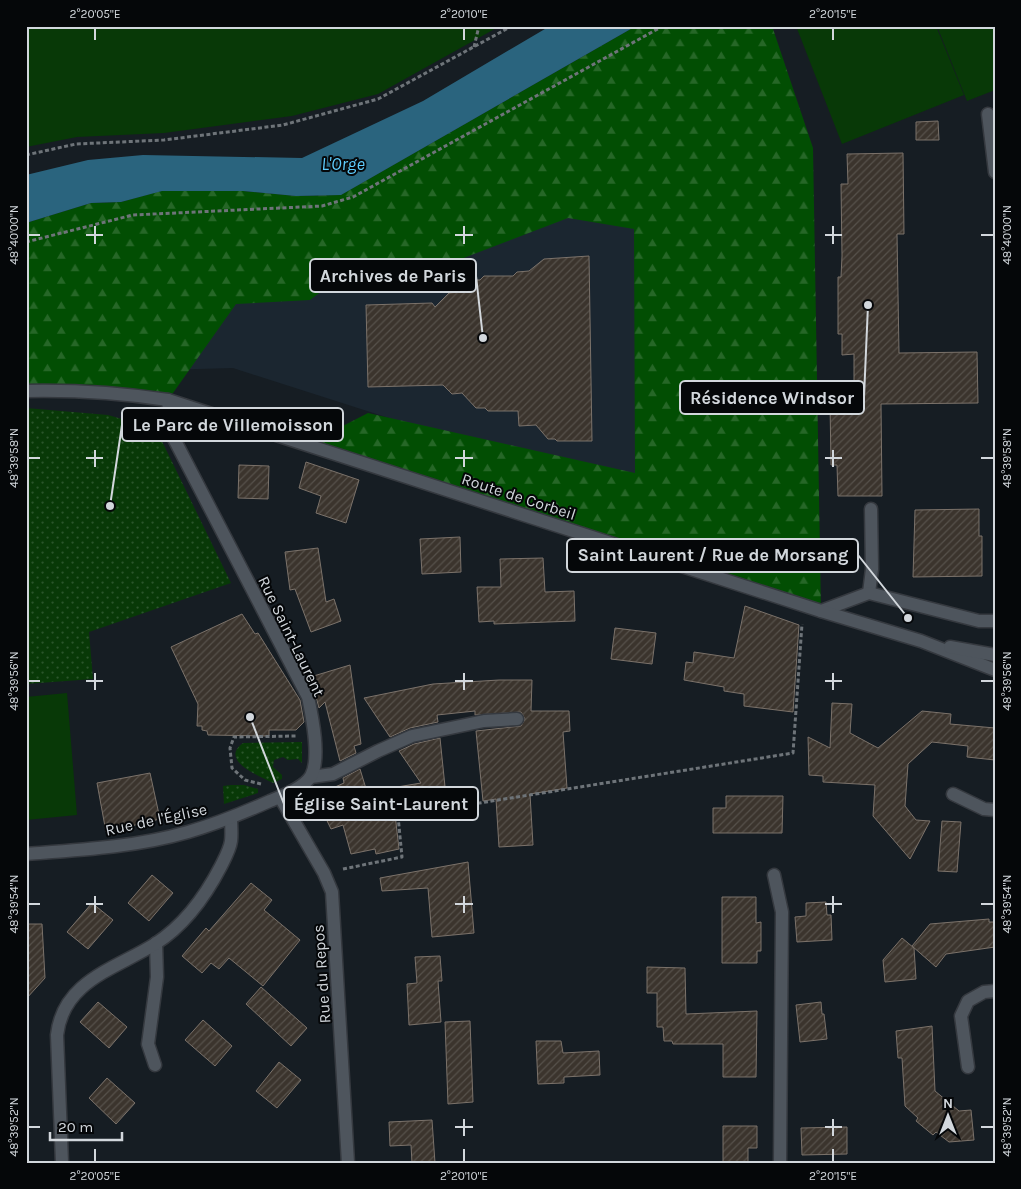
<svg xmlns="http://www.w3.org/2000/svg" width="1021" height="1189" font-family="Karla,sans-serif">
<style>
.built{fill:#1b2630}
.grass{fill:url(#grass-dots)}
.forest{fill:url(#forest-firs)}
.garden{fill:#083907}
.water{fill:#2a647e}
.building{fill:url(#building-hatch);stroke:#7b726a}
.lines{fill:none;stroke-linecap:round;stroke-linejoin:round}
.service-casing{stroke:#35393f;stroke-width:15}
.minor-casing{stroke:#35393f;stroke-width:15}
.tertiary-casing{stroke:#35393f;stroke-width:15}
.secondary-casing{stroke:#35393f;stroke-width:15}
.path{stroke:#6e7479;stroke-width:3;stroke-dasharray:4 2.5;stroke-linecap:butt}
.service{stroke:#4e555d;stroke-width:12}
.minor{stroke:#4e555d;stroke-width:12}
.tertiary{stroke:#4e555d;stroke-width:12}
.secondary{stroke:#4e555d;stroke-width:12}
.ticks{fill:none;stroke:#d2d7dc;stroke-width:2}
.labels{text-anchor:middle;stroke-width:4;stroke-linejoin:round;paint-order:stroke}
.street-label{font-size:16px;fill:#d2d7dc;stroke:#050709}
.water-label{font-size:18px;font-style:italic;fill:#5fcdfe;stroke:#050709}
.leader{fill:none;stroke:#d2d7dc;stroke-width:2}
.callout-dot{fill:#d2d7dc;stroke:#050709;stroke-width:2}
.callout{fill:#050709;stroke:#d2d7dc;stroke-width:2}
.callout-label{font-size:18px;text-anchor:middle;font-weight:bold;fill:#d2d7dc}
.neatline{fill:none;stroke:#d2d7dc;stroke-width:2}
.ticks-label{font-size:12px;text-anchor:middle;fill:#d2d7dc}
</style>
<defs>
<pattern id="grass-dots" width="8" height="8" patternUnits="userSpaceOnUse" patternTransform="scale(1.25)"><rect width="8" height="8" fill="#083907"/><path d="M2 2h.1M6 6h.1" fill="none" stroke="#2b552b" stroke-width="1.8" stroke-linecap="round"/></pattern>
<pattern id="forest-firs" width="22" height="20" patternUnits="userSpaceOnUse" patternTransform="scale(1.25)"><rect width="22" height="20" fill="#024e03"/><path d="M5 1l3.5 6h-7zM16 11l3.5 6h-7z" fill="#266727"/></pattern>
<pattern id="building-hatch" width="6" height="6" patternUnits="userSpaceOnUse" patternTransform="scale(1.25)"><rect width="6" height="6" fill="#3b342d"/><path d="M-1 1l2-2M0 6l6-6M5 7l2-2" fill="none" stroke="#56514b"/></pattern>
</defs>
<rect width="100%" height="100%" fill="#161d23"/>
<polygon class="built" points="734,26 813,554 233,368 163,370 143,235"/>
<g class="grass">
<polygon points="26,408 108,415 156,429 231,583 89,632 93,679 26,684"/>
<path d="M302 742V763L298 759 288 760 283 757 274 760 273 767 282 775V779L273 783C262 777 218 761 243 743Z"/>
<polygon points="231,785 244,785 258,789 258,793 224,804 223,786"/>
</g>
<polygon class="forest" points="636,26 772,26 813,148 821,611 306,445 368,413 635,473 634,229 568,218 427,272 342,276 310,300 236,304 168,400 26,391 26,223 91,203 121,202 161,191 243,191 296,196 341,195"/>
<g class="garden">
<polygon points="26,26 500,26 378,94 292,116 164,133 77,137 26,147"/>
<polygon points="796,26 936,26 964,95 842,144"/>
<polygon points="937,26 995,26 995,90 967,101"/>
<polygon points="67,693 77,815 26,820 26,697"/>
</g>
<polygon class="water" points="550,26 636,26 341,195 296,196 243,191 162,191 121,202 91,203 26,223 26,175 88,160 143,155 302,158 423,101"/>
<g class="building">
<polygon points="938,121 939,140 916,140 916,122"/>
<polygon points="903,153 904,234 897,234 899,353 977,352 978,403 881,404 882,496 838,496 837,465 831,465 830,403 854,402 854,354 842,355 842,334 838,334 838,277 841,277 842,256 841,184 848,184 847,154"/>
<polygon points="589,256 592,441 557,441 555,439 548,439 536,425 519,426 518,411 488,411 485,408 476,408 462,393 452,394 443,385 368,387 366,305 432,303 435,307 449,293 460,292 471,280 480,280 484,276 513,276 517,272 529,271 544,259"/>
<polygon points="306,462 359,480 346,523 316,513 321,496 299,488"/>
<polygon points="239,465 269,466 268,499 238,498"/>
<polygon points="979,509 979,536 982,536 982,576 913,577 915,510"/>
<polygon points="460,537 461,572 422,574 420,539"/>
<polygon points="318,548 326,602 334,599 341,621 311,632 295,589 290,590 285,552"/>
<polygon points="543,558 545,592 574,591 575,621 494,624 494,621 479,622 477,587 501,587 500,559"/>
<polygon points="745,606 799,625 793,712 744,706 744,694 724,691 724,687 684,680 686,662 693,663 694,652 734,658"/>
<polygon points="242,614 255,634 258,633 300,700 304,722 296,730 269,730 269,736 208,735 207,731 202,730 202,726 197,726 198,704 171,647"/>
<polygon points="615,628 656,633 652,664 611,659"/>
<polygon points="350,665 361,744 354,746 356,753 340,761 325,702 319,708 315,693 307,678"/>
<polygon points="499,680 532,680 531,711 569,711 570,731 563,732 567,788 530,794 533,845 499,847 496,799 483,801 476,731 521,726 525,719 521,712 475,715 475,711 437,715 438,722 410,728 390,737 364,698 433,684"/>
<polygon points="832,703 852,704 850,733 878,748 922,711 951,714 950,724 995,728 995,760 967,757 968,746 932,742 908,764 905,806 916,820 930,821 910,859 873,816 875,785 823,782 823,776 809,775 808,737 830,748"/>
<polygon points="440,738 447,806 395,814 399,849 376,854 375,849 351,854 343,825 331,829 315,796 344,783 343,778 360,769 367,792 421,783 399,751 414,744"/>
<polygon points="150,773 160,819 106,832 97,783"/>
<polygon points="726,796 783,796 782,833 713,833 713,808 726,808"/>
<polygon points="942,821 961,822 957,872 938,871"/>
<polygon points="468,862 474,933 432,937 428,888 382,891 380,878"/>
<polygon points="152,875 173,893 149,921 128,903"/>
<polygon points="251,883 272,900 264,910 300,940 263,986 229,958 219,969 211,963 202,973 182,956 206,928 209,931"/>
<polygon points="722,897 756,897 756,923 761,922 761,951 757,951 757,963 722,963"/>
<polygon points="826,902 827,915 831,915 832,940 797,942 795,917 806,916 806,903"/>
<polygon points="92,903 113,920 88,949 67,932"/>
<polygon points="989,919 989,922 995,922 995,947 946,954 936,967 912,946 930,924"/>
<polygon points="26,924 42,924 45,978 26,999"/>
<polygon points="902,938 914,948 916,979 885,982 883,960"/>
<polygon points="440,956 442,981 438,981 441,1022 409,1025 407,984 417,983 415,957"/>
<polygon points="647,967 685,968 686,1014 757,1011 756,1077 723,1077 723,1044 673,1044 672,1041 664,1041 663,1027 657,1027 657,993 647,993"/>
<polygon points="261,987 307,1028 291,1046 246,1004"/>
<polygon points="98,1002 127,1027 109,1048 80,1022"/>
<polygon points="821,1002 822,1014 824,1014 827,1039 800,1042 796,1005"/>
<polygon points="203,1020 232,1046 215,1066 185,1040"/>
<polygon points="470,1021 473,1102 448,1104 445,1022"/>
<polygon points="932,1026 935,1091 959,1111 971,1110 974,1140 949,1142 936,1132 933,1135 916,1121 918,1118 905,1106 902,1058 898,1058 896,1031"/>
<polygon points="536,1041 561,1041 563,1053 599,1051 600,1075 564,1077 564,1083 538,1084"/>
<polygon points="279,1062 301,1080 277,1108 256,1091"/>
<polygon points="107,1078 135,1103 116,1124 89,1098"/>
<polygon points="432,1120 435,1163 412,1163 411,1145 390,1146 389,1122"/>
<polygon points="723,1126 757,1126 757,1148 748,1148 748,1163 723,1163"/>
<polygon points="847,1127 847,1154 802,1155 801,1128"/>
</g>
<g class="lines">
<g class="service-casing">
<g id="service">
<polyline points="988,114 995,172"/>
<polyline points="869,593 872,569 871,509"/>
<polyline points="821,611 869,593 979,621 995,621"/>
<polyline points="311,777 333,774 378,751 412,736 484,721 517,719"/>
<polyline points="155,1065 148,1044 157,977 156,943"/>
<polyline points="968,1067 961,1016 968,1001 984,992 995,991"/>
<path d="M62 1163 57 1035C63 981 115 969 155 944 185 925 205 897 221 866 225 858 230 849 231 841 232 834 231 825 231 818"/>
</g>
</g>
<g class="minor-casing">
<g id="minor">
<polyline points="953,794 984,809 995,810"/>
<polyline points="280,797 324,873 332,892 348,1163"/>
<polyline points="774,875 782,912 780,1163"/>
</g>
</g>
<g class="tertiary-casing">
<path id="tertiary" d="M26 854C80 850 136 847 188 832 216 824 243 813 270 801 282 796 304 788 311 776 321 758 312 716 308 697L171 433 168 400"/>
</g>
<g class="secondary-casing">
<g id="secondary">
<path d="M26 391C75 390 121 393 168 400L821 611 921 641 995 670"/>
<polyline points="950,647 995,655"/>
</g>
</g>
<g class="path">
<polyline points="474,47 479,26"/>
<polyline points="26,155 76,144 164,140 283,125 378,99 512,26"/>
<polyline points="26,242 133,215 322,206 353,197 663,26"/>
<polyline points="261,784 245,780 232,768 230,748 234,737 296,736"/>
<polyline points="343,869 402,857 398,816 793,753 802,624"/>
</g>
<use href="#service" class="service"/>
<use href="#minor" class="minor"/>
<use href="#tertiary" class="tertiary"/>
<use href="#secondary" class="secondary"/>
</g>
<path class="ticks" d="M95 28V40M464 28V40M833 28V40M95 226V244M464 226V244M833 226V244M28 235H40M86 235H103M455 235H473M825 235H842M981 235H994M95 450V467M464 450V467M833 450V467M28 458H40M86 458H103M455 458H473M825 458H842M981 458H994M95 673V690M464 673V690M833 673V690M28 681H40M86 681H103M455 681H473M825 681H842M981 681H994M95 896V913M464 896V913M833 896V913M28 904H40M86 904H103M455 904H473M825 904H842M981 904H994M464 1119V1136M833 1119V1136M28 1127H40M455 1127H473M825 1127H842M981 1127H994M95 1149V1162M464 1149V1162M833 1149V1162"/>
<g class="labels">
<g class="street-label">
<text transform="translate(519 496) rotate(18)" y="6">Route de Corbeil</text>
<text transform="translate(292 636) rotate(64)" y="6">Rue Saint-Laurent</text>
<text transform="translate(156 819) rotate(-12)" y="6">Rue de l'Église</text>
<text transform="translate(321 974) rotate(-94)" y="6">Rue du Repos</text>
</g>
<g class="water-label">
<text x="343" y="170">L'Orge</text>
</g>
</g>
<path class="leader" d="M483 338L476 276M868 305L864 397M110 506L122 425M908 618L858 555M250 717L284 804"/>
<g class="callout-dot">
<circle cx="483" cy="338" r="5"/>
<circle cx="868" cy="305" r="5"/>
<circle cx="110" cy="506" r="5"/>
<circle cx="908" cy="618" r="5"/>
<circle cx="250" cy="717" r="5"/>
</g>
<g class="callout">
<rect x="310" y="259" width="166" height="33" rx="5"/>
<rect x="680" y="381" width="184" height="33" rx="5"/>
<rect x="122" y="408" width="221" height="33" rx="5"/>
<rect x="567" y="539" width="291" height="33" rx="5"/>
<rect x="284" y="787" width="194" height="33" rx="5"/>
</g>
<g class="callout-label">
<text x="393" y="282">Archives de Paris</text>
<text x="772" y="404">Résidence Windsor</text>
<text x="233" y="431">Le Parc de Villemoisson</text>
<text x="713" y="561">Saint Laurent / Rue de Morsang</text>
<text x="381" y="810">Église Saint-Laurent</text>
</g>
<rect width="1021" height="1189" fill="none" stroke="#050709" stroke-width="55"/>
<g transform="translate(948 1116)" stroke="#050709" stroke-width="4" paint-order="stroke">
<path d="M0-4L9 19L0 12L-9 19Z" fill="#d2d7dc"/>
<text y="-8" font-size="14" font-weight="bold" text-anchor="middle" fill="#d2d7dc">N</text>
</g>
<path d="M50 1132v8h72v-8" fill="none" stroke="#d2d7dc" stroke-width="2.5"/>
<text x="58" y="1132" font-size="15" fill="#d2d7dc" stroke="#050709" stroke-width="4" paint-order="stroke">20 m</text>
<rect x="28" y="28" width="966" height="1134" class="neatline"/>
<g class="ticks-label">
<text x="95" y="18">2°20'05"E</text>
<text x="464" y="18">2°20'10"E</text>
<text x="833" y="18">2°20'15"E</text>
<text transform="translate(14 235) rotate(-90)" y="4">48°40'00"N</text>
<text transform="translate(1007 235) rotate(-90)" y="4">48°40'00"N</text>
<text transform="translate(14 458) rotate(-90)" y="4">48°39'58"N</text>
<text transform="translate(1007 458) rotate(-90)" y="4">48°39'58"N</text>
<text transform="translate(14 681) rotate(-90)" y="4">48°39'56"N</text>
<text transform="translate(1007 681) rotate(-90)" y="4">48°39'56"N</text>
<text transform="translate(14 904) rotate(-90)" y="4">48°39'54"N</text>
<text transform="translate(1007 904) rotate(-90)" y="4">48°39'54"N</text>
<text transform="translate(14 1127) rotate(-90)" y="4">48°39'52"N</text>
<text transform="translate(1007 1127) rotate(-90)" y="4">48°39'52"N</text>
<text x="95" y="1180">2°20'05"E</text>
<text x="464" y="1180">2°20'10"E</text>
<text x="833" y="1180">2°20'15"E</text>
</g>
</svg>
